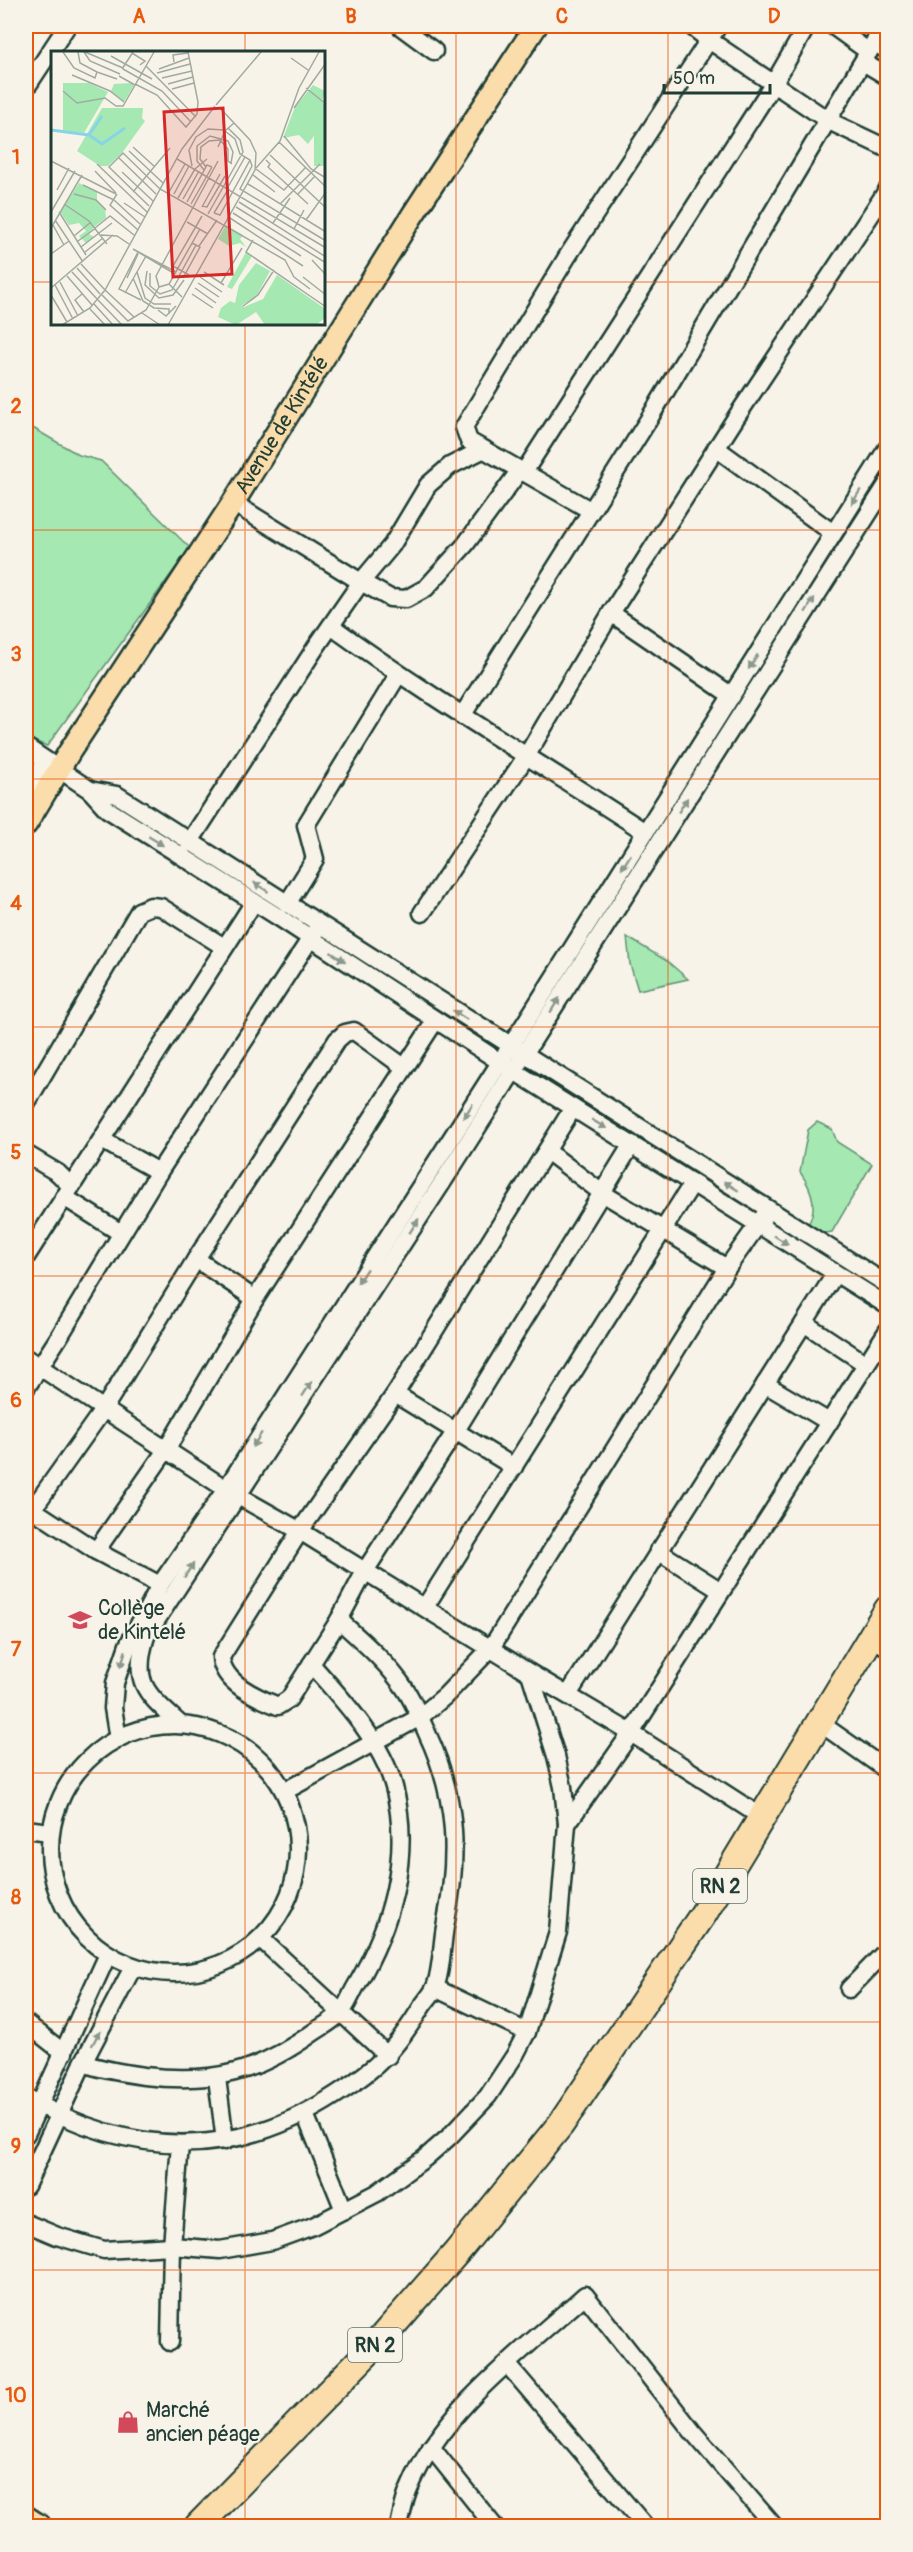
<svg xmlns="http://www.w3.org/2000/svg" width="913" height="2552" font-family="Pangolin,sans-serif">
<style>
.green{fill:#a5e8b2;stroke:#629273;stroke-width:1.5}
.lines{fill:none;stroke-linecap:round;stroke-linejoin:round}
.minor-casing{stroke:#1f3d34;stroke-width:21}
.major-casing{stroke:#1f3d34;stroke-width:26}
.highway-casing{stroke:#1f3d34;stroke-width:30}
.minor{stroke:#f7f3e8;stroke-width:16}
.major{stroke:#fbddab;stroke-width:21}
.highway{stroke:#fbddab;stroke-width:26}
.oneway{fill:#8b988e}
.grid{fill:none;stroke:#e8590c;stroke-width:1.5;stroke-opacity:0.55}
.labels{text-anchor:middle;stroke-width:4.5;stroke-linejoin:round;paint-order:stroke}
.shield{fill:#f7f3e8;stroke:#60746a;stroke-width:1.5}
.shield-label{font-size:20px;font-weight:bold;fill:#1f3d34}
.street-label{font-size:21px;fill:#1f3d34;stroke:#f7f3e8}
.poi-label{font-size:21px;fill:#1f3d34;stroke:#f7f3e8;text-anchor:start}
.inset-river{fill:none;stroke:#87d4e7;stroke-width:3}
.inset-road{fill:none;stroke:#a1aaa0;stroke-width:1.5}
.view{fill:#d62828;fill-opacity:0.15;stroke:#d62828;stroke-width:3}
.inset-edge{fill:none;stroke:#1f3d34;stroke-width:3}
.neatline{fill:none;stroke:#e8590c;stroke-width:2}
.grid-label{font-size:20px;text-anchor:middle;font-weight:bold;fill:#e8590c}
</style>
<rect width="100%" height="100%" fill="#f7f3e8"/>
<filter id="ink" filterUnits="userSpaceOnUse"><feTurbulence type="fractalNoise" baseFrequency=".0167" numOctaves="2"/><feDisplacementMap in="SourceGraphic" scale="12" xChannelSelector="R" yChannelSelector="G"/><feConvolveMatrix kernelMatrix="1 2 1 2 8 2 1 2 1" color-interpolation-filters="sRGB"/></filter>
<g filter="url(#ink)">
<g class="green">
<polygon points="26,424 79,455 101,461 190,548 47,746 26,738"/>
<polygon points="627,937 667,961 688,979 638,990 630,964"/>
<path d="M817 1122 832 1129 837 1142 872 1164 832 1232 812 1235 807 1226C819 1208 812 1189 800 1172L808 1130Z"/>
</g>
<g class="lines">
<g class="minor-casing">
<g id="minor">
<polyline points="400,26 434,51"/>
<polyline points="691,26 709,40 829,121 888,149"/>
<polyline points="833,26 869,52"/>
<polyline points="874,42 888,51"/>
<polyline points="863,62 888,77"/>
<polyline points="26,88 67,26"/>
<polyline points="716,448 833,533"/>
<polyline points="524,472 774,83 807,26"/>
<polyline points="233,503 361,582 390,598 406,599 426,588 465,545 520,470"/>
<polyline points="590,510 469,441 464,427 567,257 718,26"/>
<polyline points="611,613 732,696"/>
<path d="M331 626C433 700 540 763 645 832"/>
<polyline points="462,716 649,419 884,26"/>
<polyline points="26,747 90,790 107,809 280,918 514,1071 888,1306"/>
<polyline points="90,790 117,795 888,1285"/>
<polyline points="26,793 46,761"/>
<polyline points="189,843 316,647 361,582 392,545 428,485 450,466 484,449"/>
<polyline points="287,904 315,859 306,825 398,675"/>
<polyline points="422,913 527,755 611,613 737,416 888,189"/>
<polyline points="26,1104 139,911 151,906 161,907 224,947"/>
<path d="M573 1108 395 1394 300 1531 221 1657C222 1683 258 1698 278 1706L289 1699 339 1620 365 1571 455 1432 632 1144"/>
<polyline points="102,1140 159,1172"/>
<polyline points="547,1151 602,1193 727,1268"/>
<polyline points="26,1154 58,1173 70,1185"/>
<polyline points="64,1197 121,1233"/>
<polyline points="26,1257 254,902"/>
<polyline points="196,1259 255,1299"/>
<polyline points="804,1323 866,1364"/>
<polyline points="26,1358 226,1489 300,1531 530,1673 631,1733 763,1818"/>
<polyline points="765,1384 829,1422"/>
<polyline points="26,1388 59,1337 159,1172 316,930"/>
<polyline points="395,1394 514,1467"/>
<polyline points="26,1505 96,1551 160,1585"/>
<polyline points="32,1510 103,1410 196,1259 337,1040 345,1033 354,1031 404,1067"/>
<polyline points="96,1551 166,1450 255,1299 435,1021"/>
<polyline points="658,1551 721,1591"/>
<polyline points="425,1607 692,1184"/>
<polyline points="871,1636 888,1648"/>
<polyline points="568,1695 835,1274"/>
<polyline points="820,1723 888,1771"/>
<path d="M181 1725C147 1694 131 1684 146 1636L442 1183 888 483"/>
<circle cx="174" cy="1849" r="124"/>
<polyline points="118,1739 113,1708 115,1683 128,1645 160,1585 226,1489 510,1047 888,447"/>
<polyline points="285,1791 420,1717 445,1696 491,1648 727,1268 764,1216"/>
<polyline points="567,1824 631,1733 888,1330"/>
<polyline points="26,1829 50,1832"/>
<polyline points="261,1939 388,2056"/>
<polyline points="435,1988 527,2032"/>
<polyline points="849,1989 888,1949"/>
<polyline points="26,2023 64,2053"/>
<path d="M83 2063C103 2070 123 2073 144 2076 214 2084 257 2073 314 2032 323 2026 333 2021 340 2013 347 2007 351 1994 356 1986 391 1927 412 1856 394 1787 382 1741 342 1699 311 1664"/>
<polyline points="217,2078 225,2141"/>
<path d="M26 2097C130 2158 235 2161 337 2094 379 2067 395 2050 421 2008 425 2001 431 1996 434 1989 441 1977 442 1943 445 1927 459 1857 458 1799 427 1733 420 1718 414 1702 405 1689 387 1662 362 1641 339 1620"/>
<polyline points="305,2114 344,2210"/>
<polyline points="26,2134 108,1954"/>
<polyline points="26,2186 83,2063 133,1967"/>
<polyline points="26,2223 57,2236 104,2250 172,2246 220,2250 272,2241 313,2226 377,2193 425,2158 449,2137 488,2096 515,2055 527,2032 558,1932 567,1824 563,1787 556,1756 530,1673"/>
<polyline points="170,2342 172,2246 180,2144"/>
<polyline points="508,2365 645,2526"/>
<polyline points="431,2447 494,2526"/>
<path d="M399 2526C402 2514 404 2499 410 2487 443 2408 523 2351 585 2295L692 2431 774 2526"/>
</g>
</g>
<g class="major-casing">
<g id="major">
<path id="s1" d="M26 824 70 751 233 503 412 216 536 26"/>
<polyline points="26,2517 40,2526"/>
</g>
</g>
<g class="highway-casing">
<polyline id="highway" points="198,2526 377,2343 457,2252 561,2124 704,1913 888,1609"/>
</g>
<use href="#minor" class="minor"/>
<use href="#major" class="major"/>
<use href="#highway" class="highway"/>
</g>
<defs><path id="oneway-solid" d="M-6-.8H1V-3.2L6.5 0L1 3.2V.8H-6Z" transform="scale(1.5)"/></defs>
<g class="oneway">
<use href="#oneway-solid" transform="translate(856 497) rotate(122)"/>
<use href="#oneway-solid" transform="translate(810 605) rotate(-58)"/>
<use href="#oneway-solid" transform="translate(753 662) rotate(122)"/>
<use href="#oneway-solid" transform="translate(683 805) rotate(-58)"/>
<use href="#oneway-solid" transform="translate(156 841) rotate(32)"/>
<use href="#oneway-solid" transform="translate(626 862) rotate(122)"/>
<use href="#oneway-solid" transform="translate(261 887) rotate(-147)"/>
<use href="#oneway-solid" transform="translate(338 957) rotate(33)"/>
<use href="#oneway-solid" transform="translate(555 1005) rotate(-58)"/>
<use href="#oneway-solid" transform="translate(460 1015) rotate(-147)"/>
<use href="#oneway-solid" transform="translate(468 1111) rotate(123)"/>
<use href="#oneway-solid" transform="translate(599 1124) rotate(31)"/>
<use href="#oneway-solid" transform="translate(731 1186) rotate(-148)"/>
<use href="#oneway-solid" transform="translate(414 1226) rotate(-57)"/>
<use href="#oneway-solid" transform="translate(781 1240) rotate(33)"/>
<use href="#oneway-solid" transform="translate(362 1276) rotate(123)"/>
<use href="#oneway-solid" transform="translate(307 1389) rotate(-57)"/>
<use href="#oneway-solid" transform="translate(257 1440) rotate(123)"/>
<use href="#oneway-solid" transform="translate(189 1570) rotate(-57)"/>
<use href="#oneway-solid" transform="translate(123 1659) rotate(108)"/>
<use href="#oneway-solid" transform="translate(96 2038) rotate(-62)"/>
</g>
</g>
<path class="grid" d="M245 26V52M456 26V2526M668 26V2526M26 282H52M324 282H888M245 324V2526M26 530H888M26 779H888M26 1027H888M26 1276H888M26 1525H888M26 1773H888M26 2022H888M26 2270H888"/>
<defs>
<g id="school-bare" transform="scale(1.8)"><path d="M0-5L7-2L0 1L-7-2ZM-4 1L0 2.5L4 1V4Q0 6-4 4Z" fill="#d1495b" stroke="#f7f3e8" stroke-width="2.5" paint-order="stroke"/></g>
<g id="shop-bare" transform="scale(1.8)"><path d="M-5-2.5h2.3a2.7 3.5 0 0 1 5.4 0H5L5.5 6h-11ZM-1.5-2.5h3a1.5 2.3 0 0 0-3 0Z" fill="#d1495b" stroke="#f7f3e8" stroke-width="2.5" paint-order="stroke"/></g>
</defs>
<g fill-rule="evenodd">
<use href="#school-bare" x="80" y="1620"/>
<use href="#shop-bare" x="128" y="2422"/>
</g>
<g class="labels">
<g class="shield">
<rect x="693" y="1869" width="54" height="34" rx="4.5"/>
<rect x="348" y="2328" width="54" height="34" rx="4.5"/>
</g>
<g class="shield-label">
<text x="720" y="1893">RN 2</text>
<text x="375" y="2352">RN 2</text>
</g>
<g class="street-label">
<text dy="7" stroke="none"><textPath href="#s1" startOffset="474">Avenue de Kintélé</textPath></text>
</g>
<g class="poi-label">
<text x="98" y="1615">Collège<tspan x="98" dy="24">de Kintelé</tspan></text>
<text x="146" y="2417">Marché<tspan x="146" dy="24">ancien péage</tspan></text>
</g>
</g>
<g transform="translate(51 51)">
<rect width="274" height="274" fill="#f7f3e8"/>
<path d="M12 32H38L57 41 33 82 12 80ZM80 32 83 34 73 51 60 40 63 33ZM262 34 274 40 271 51 274 54V115H263V85L257 93 248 84 232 87 244 56ZM51 57H92L91 67 94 70 71 102 57 115H49L26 100ZM28 132 46 140V149L54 157 55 167 43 176 38 183 43 186 35 192 28 185 35 180 28 172 18 174 9 161ZM175 174 192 184 189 188 195 196 189 192 178 195 167 188ZM195 201 201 205 181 238 176 236ZM205 212 219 220 205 246 191 254 193 256 212 248 226 224 273 257 274 267 265 274H214L205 261 185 274 167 266 170 257 179 250 184 252 188 234Z" fill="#a5e8b2"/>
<path class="inset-river" d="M0 79 38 84 51 93 74 77M38 84 51 65"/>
<path class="inset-road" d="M12 1 23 17 44 27 46 21 66 28M27 1 29 12 46 21M33 1 39 10 69 23M34 1 72 17M81 2 94 10 89 14M60 5 101 28M240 7 257 19M123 11 122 4 137 2M95 15 145 66M71 18 82 1M72 18 111 40 140 71M108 18 138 7M106 22 139 13M21 24 59 40 73 51M68 25 84 34M111 27 141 20M84 33 106 44 135 76 146 63 147 51 137 1M117 33 142 26M255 37 275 53M121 38 143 32M12 40 26 52 54 47 65 55H72L103 1M165 54 210 1M243 57 275 12M233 85 260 118 275 127M170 90 177 98V110L181 113M228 91 275 136M82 96 104 116M167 96 174 80 183 72M78 100 112 132M219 104 275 157M68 107 105 143M126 108 275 197M199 109 201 115 189 138 275 190M215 109 219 113 217 116 257 153M0 110 65 143M46 113 96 161M141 115 138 99 145 86 157 78 173 79M155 116 149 108 150 96 158 90 169 89M205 117 229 90 248 37 268 1M205 118 233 139 255 116M153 119 146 110V95L159 85 177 90 182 101 180 112M44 120 65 142M71 121 102 150M202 124 224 141M197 133 275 181M32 134 63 149M177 136 194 106M6 139 18 117M82 141 119 97M118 141 134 113M23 143 45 149 55 159M66 143 59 154 87 179M123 143 138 115M247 143 264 125M127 147 144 118 156 108M132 148 148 120M63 149 89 173M136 151 156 114 161 116M188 151 275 206M73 152 94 166M13 153 38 170 56 193M140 153 161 116M229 153 269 113M98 155 58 116 72 102 109 138 234 209 243 226 259 238M151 155 156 156 174 125M151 156 169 123M185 156 275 212M0 161 24 120M8 161 35 204M163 162 169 164 199 109 189 103 184 88 174 80M163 162 178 137M182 162 250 205M157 163 192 101 189 89 177 77M179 167 252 215M4 169 32 211M255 169 275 141M136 171 157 183M222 172 239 147M2 174 13 194M0 177 31 124M44 177 59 165 83 184M149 178 118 233 108 236 105 225 167 110M243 178 253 159M50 184 66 185 78 193M23 185 40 171M202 189 195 201 275 256M27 190 45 177M148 195 166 169M30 196 61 172M34 201 52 187M87 201 68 238 90 249M0 203 18 190M261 209 275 224M30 213 54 239M26 217 49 243M96 220 94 234 108 247 122 244 133 229M21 221 47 249M86 221 94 247 103 253H120M153 221 173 234M99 222V235L109 243 121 239 129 225M124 223 82 198 125 221M138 224 122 215 151 165M16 225 41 254M128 225 145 194M149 226 171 241M252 226 275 244M76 227 87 203M82 227 92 250 103 257 118 258V263M132 227 149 196 141 192M9 231 27 265M147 232 168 246M170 232 191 197M118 233 131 246M4 234 22 268M0 237 62 184M144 237 165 252M54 239 83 266M74 242 95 205M31 243 24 249 33 261M141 243 162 257M0 244 16 271M51 244 77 270 95 259 108 236M47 249 71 274M43 253 62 274M192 255 207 244 223 219M39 258 54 274M107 259 115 265 125 255M91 262 109 274M11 274 39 257 54 239 131 98 164 55M117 274 204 119 205 102 199 89 168 56"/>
<path class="view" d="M172 57 181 223 122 226 113 61Z"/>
<rect width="274" height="274" class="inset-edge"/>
</g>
<rect width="913" height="2552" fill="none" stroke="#f7f3e8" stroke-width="66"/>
<path d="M664 84v9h106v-9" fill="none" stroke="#1f3d34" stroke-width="3"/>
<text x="673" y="84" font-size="18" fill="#1f3d34" stroke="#f7f3e8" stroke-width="4.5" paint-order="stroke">50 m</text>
<rect x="33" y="33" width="847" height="2486" class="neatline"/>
<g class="grid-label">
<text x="139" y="23">A</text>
<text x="351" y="23">B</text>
<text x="562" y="23">C</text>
<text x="774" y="23">D</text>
<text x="16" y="164">1</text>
<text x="16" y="413">2</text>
<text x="16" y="661">3</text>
<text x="16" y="910">4</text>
<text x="16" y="1159">5</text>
<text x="16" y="1407">6</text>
<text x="16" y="1656">7</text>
<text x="16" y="1904">8</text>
<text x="16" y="2153">9</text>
<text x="16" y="2402">10</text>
</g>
</svg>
